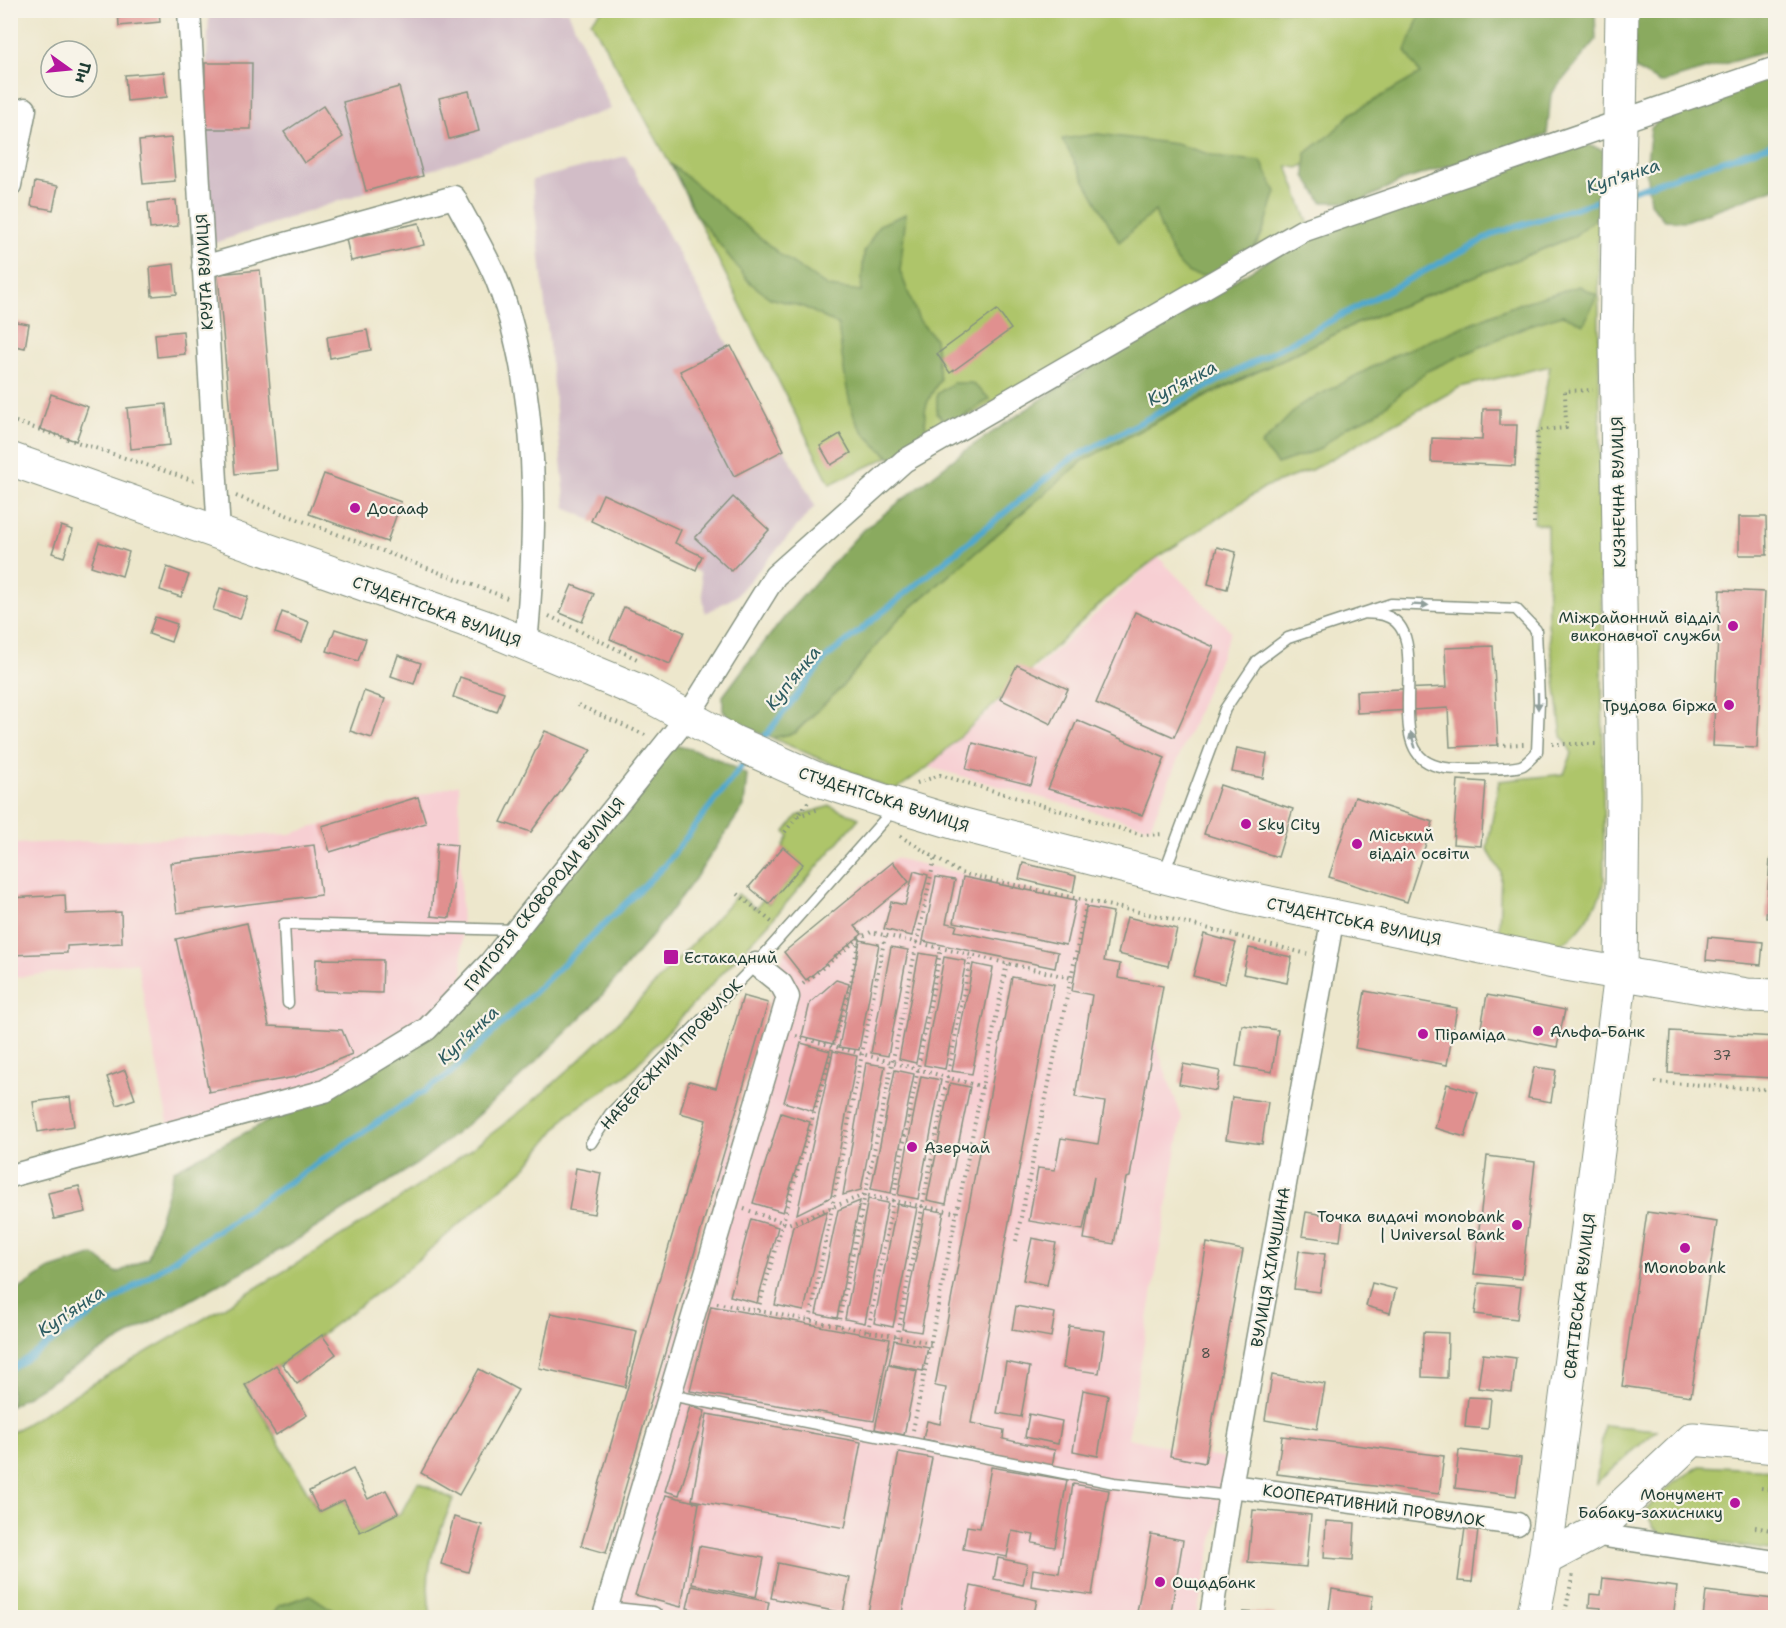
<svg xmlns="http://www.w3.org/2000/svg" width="1786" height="1628" font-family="'Shantell Sans',sans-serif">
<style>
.built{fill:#f7cfd3}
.industrial{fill:#d2bdc7}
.green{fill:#aec56a;stroke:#66814f;stroke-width:1.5}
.forest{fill:#8aaa5e;stroke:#547449;stroke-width:1.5}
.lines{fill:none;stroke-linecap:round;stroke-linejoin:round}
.stream{stroke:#50a8cd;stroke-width:6}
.building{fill:#e0908f}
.service-casing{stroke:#869280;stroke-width:13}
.minor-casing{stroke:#869280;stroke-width:25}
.primary-casing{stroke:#869280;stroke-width:35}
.path{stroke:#869280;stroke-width:4;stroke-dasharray:1.5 4.5;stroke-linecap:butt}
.service{stroke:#fff;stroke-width:10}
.minor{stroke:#fff;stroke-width:22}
.primary{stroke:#fff;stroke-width:33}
.oneway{fill:#8f9e9a}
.poi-dot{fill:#b5179e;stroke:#f7f3e8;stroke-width:2}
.labels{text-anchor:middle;stroke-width:4.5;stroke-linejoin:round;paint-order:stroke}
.number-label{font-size:14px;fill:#4f524b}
.street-label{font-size:16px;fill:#1f3d34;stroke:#f7f3e8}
.poi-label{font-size:16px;fill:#1f3d34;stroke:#f7f3e8;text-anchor:start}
.water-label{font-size:18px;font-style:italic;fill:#2e5d62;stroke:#f7f3e8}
</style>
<rect width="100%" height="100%" fill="#f7f3e8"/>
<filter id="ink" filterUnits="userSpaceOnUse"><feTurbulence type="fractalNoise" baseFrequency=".0167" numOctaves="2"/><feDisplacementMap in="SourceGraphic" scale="12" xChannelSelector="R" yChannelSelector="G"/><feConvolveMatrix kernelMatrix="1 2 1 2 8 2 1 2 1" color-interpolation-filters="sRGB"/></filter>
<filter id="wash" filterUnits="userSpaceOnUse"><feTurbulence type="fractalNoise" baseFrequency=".008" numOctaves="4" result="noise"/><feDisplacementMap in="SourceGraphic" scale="24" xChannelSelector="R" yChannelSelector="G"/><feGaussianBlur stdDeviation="1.35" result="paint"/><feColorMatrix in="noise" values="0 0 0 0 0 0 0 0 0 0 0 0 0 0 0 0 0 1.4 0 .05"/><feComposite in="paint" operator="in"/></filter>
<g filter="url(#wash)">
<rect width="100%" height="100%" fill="#ede7cc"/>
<g class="built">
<polygon points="1158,557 1231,631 1150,827 928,767"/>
<polygon points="459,784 463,991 325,1091 170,1134 137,962 11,978 10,844 290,834"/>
<polygon points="895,858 1109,908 1113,912 1104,961 1120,964 1132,977 1182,1118 1128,1438 1225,1459 1221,1505 1196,1617 593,1618 784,952"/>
</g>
<g class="industrial">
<polygon points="209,10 568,11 611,109 212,244 204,129"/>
<polygon points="626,156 815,506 735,597 705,613 700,573 566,508 532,180"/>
</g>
<g class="green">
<polygon points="603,10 1518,11 1357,142 1298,168 1287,166 1310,228 929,438 830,484 674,171 591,21"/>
<path d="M1598 216 1604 884C1599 903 1577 942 1555 945 1542 946 1513 935 1499 931L1501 872 1487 849 1499 781 1564 774 1572 753 1562 736 1548 624 1547 525 1534 523 1538 430 1550 366 1460 387 1311 470 1265 487 1158 557 1115 590 928 767 894 791 772 738 795 733 841 688 899 618 1084 460 1177 411 1354 325 1573 237Z"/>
<path d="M830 806 859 818 771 921 627 1075 568 1114 526 1167 399 1276 282 1364 245 1385 319 1512 344 1500 360 1532 401 1513 418 1482 453 1499C435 1545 422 1567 431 1617H343L310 1595 279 1606 271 1617 11 1618V1433C180 1328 360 1238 517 1114 599 1049 667 971 738 894L756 909 763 899 769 904 802 864 783 847 789 836 785 832 797 816Z"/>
<polygon points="1604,1425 1657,1430 1596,1483"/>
<polygon points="1700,1466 1775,1470 1775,1551 1663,1535 1653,1527 1646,1510 1672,1484"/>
</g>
<g class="forest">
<polygon points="1421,11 1595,11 1596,40 1551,94 1547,135 1401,181 1360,202 1322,202 1305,176 1306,153 1332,133 1352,113 1420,74 1406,51"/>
<polygon points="1635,11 1775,11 1775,49 1660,83 1635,69"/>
<polygon points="1775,73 1775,188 1685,221 1664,220 1650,203 1646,169 1651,128 1675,106"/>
<path d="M1098 134 1176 144 1222 158 1261 161 1276 192C1269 210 1265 237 1250 252 1237 266 1201 286 1184 269 1169 255 1162 230 1155 211L1119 242 1062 139Z"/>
<polygon points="1588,145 1603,150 1603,180 1598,216 1573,237 1358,323 1185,406 1084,460 899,618 841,688 794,733 772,738 734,724 723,710 723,696 747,664 791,609 860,533 963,452 1066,383 1311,234 1564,147"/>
<path d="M671 164 781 255 828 287 861 291 864 253 879 225 906 214 900 271 919 320 935 339 940 380C926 401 920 413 929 438L892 459C880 449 868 439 859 426 846 407 842 349 838 325L804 307 770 298 749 282 695 213Z"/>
<polygon points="1579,286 1597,295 1584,324 1562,315 1527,326 1427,371 1376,414 1347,427 1318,450 1277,464 1261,445 1300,405 1399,353 1518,304"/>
<polygon points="953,383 972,383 990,399 948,426 937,413 937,394"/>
<path d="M665 744C697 748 720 759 747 775L744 806 694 880 650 938 593 1006 512 1085 464 1127 417 1164 287 1246 107 1347 11 1406V1295L48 1270 94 1255 117 1273 148 1258 174 1170 325 1091 427 1029Z"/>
<polygon points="310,1595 343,1617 271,1617 279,1606"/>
</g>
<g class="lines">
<g class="stream">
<polyline points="1628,192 1776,143"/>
<polyline points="759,744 826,658 1068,461 1496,233 1610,197"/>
<polyline points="10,1370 451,1073 664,866 747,759"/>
</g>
</g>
<g id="blocks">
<g class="building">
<polygon points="118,10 159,10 160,22 119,26"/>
<polygon points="205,63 252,63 251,129 204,129"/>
<polygon points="164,72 167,97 127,101 125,75"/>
<polygon points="399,87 423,176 366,191 343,102"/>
<polygon points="469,91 479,131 449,139 439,98"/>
<polygon points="323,106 343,137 304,163 284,132"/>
<polygon points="171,138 175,181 143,184 139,141"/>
<polygon points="35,182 58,186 53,210 31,206"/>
<polygon points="176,200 178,226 150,229 148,203"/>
<polygon points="419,223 424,245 351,261 346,239"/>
<polygon points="174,264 177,294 152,296 150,267"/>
<polygon points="260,270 277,470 235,474 218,274"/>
<polygon points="997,310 1011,329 950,373 937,354"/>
<polygon points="10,321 29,324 25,348 10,345"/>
<polygon points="367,330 371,350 330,358 327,337"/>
<polygon points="183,331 185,354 157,357 155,334"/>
<polygon points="731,346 784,450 734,476 680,371"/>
<polygon points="51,394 88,407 76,441 40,429"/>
<polygon points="166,404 170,445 131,449 127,408"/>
<polygon points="1483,409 1500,409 1500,425 1517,425 1515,466 1431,462 1432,438 1482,440"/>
<polygon points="840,434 851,453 831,465 820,446"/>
<polygon points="324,474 401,502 387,542 309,514"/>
<polygon points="603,494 681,530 675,543 702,556 696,570 591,521"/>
<polygon points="733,497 769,530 731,571 695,538"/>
<polygon points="1739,517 1766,517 1767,555 1739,555"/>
<polygon points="61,526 73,530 64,557 52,553"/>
<polygon points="99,542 129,552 122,576 91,566"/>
<polygon points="1217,547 1236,552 1227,589 1208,584"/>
<polygon points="167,567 189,575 181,597 160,590"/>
<polygon points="572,585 594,594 582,622 560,613"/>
<polygon points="220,588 248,597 240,619 213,610"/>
<polygon points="1720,590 1765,592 1757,748 1713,746"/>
<polygon points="624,607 684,632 670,664 610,639"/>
<polygon points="282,612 309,622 302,642 275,633"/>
<polygon points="1135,612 1214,647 1174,737 1096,703"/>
<polygon points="155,617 177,624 171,642 149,634"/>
<polygon points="335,629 366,639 358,661 327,651"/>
<polygon points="1493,646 1498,745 1450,747 1448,708 1357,713 1356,691 1447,687 1445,648"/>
<polygon points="398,655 421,663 414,684 391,676"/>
<polygon points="1017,665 1068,689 1051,724 1000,699"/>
<polygon points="460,677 504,692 497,712 453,697"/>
<polygon points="364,691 385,699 372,738 350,731"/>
<polygon points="1077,720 1165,758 1142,815 1048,789"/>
<polygon points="545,731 591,750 531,832 501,822"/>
<polygon points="973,743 1038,760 1031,785 966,769"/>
<polygon points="1237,748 1267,754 1263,778 1232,772"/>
<polygon points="1458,780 1486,782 1481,846 1453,844"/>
<polygon points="1220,785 1293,809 1278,857 1204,834"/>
<polygon points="418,797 426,823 330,852 322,826"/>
<polygon points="1355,797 1433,822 1407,902 1329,877"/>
<polygon points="437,843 457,845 450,918 431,916"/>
<polygon points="314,845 321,895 177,913 170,863"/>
<polygon points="783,847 803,864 769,904 749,887"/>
<polygon points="1770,859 1776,860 1776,918 1766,918"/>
<polygon points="893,862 909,882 855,926 862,934 806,980 784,952"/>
<polygon points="1023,863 1076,876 1073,892 1019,879"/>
<polygon points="914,871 928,875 912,936 884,929 891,902 905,905"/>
<polygon points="936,877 955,880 946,923 957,925 955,931 1058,952 1055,968 923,941"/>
<polygon points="963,877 1076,900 1066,945 954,922"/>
<polygon points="65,895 66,914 121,912 122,943 67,946 67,953 10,955 10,898"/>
<polygon points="1086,907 1113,912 1104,961 1120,964 1118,978 1163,986 1130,1177 1126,1178 1114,1244 1084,1239 1094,1177 1083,1230 1029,1221 1038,1168 1055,1170 1061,1138 1098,1144 1105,1102 1075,1097 1092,995 1072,991"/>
<polygon points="1127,917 1177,929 1168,966 1118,954"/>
<polygon points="247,923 269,1026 342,1030 352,1054 295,1077 209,1092 176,939"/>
<polygon points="1204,934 1236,943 1225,984 1193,976"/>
<polygon points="1708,937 1763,942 1761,965 1706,960"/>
<polygon points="860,940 879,944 859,1050 839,1047"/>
<polygon points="891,947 908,950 888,1056 871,1053"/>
<polygon points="1249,948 1292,957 1287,983 1243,974"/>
<polygon points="919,953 937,956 916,1063 899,1059"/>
<polygon points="944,957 966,961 945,1069 924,1065"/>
<polygon points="316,959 383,960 382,993 315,991"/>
<polygon points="973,964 993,968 972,1074 952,1071"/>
<polygon points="1012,977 1054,984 971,1423 1004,1430 1003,1439 1055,1450 1052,1466 923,1439 927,1421 940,1424 946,1388 935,1386"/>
<polygon points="836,980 849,984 833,1044 802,1036 810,1003"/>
<polygon points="1365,991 1457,1008 1447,1065 1355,1048"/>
<polygon points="1487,995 1565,1010 1557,1047 1480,1032"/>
<polygon points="743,996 768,1003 606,1553 581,1546 706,1120 680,1113 689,1081 716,1088"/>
<polygon points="1242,1025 1278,1030 1272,1072 1236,1066"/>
<polygon points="1670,1031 1776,1037 1776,1078 1668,1073"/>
<polygon points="801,1043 830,1051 813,1111 784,1102"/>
<polygon points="833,1051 857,1056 831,1197 797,1214"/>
<polygon points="866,1063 885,1066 861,1190 843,1195"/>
<polygon points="1183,1064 1220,1071 1216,1091 1179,1084"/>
<polygon points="1534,1067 1556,1070 1551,1102 1528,1098"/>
<polygon points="125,1070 135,1099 117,1105 107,1077"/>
<polygon points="895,1070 914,1074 891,1193 871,1189"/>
<polygon points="921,1076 941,1080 918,1199 898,1195"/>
<polygon points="950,1083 970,1087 946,1204 927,1200"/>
<polygon points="1447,1084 1478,1093 1465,1137 1435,1128"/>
<polygon points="70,1097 74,1126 38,1132 33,1102"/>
<polygon points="1232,1097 1268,1102 1262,1144 1226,1139"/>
<polygon points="781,1113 810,1122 783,1212 753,1203"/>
<polygon points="1487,1156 1535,1162 1522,1279 1474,1274"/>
<polygon points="576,1168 601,1173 594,1214 569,1210"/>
<polygon points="79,1186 86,1212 54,1219 48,1193"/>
<polygon points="868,1199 888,1203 865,1323 845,1319"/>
<polygon points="860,1201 837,1318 816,1314 838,1210"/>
<polygon points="897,1204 917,1208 893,1327 874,1323"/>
<polygon points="925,1209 944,1212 921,1332 902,1329"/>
<polygon points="827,1211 804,1311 775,1305 793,1226"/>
<polygon points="1306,1212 1343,1218 1340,1241 1302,1236"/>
<polygon points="1647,1212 1717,1222 1691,1396 1622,1386"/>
<polygon points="751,1219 778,1227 757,1303 730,1296"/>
<polygon points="1032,1238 1056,1243 1047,1285 1023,1280"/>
<polygon points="1207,1243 1243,1250 1205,1463 1170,1456"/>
<polygon points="1299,1251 1325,1254 1320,1292 1294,1289"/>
<polygon points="1372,1283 1396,1289 1390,1313 1366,1306"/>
<polygon points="1479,1283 1521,1287 1517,1319 1475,1314"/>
<polygon points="711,1306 890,1339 874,1421 690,1391"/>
<polygon points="1016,1306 1055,1313 1051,1337 1012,1330"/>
<polygon points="551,1313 637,1331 625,1387 539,1368"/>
<polygon points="1069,1326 1105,1331 1099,1373 1063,1368"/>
<polygon points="1423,1332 1448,1333 1447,1378 1422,1377"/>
<polygon points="322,1335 336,1354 297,1384 282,1364"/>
<polygon points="894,1340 928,1347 923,1371 889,1364"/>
<polygon points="1774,1353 1776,1353 1776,1376 1771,1375"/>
<polygon points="1483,1354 1516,1358 1512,1392 1478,1388"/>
<polygon points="1006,1362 1030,1367 1021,1417 997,1413"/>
<polygon points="276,1365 307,1415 276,1435 245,1385"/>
<polygon points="888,1365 917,1371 904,1435 875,1429"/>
<polygon points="479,1369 518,1390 459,1495 421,1473"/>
<polygon points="1272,1375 1325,1384 1317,1429 1265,1420"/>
<polygon points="1083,1390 1108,1395 1098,1456 1073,1451"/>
<polygon points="1468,1397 1491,1398 1488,1429 1465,1427"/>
<polygon points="690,1406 705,1411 679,1495 665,1491"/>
<polygon points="707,1414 861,1442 845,1528 692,1500"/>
<polygon points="1029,1414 1062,1421 1058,1444 1025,1437"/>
<polygon points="1282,1436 1444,1456 1439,1494 1277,1474"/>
<polygon points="1459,1450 1521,1458 1516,1496 1455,1488"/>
<polygon points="899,1452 932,1458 901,1618 867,1618"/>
<polygon points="991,1467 1067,1480 1055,1547 1032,1543 1034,1535 1012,1531 1007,1557 963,1549 967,1526 980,1528"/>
<polygon points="353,1469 368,1499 386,1490 398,1513 360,1532 344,1500 319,1512 309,1491"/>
<polygon points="1073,1484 1109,1490 1092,1595 1031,1586 1033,1569 1059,1573"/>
<polygon points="666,1495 699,1503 681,1607 635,1595"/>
<polygon points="1253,1510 1311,1515 1306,1567 1248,1562"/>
<polygon points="454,1517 482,1525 468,1572 441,1564"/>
<polygon points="1326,1521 1355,1523 1353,1560 1324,1558"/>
<polygon points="1465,1528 1478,1530 1472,1582 1458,1581"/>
<polygon points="1151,1534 1183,1540 1170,1618 1136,1618"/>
<polygon points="699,1546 764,1558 756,1597 692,1584"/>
<polygon points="998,1558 1027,1564 1023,1585 994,1579"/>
<polygon points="778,1563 850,1578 843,1613 771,1598"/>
<polygon points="1603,1578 1677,1587 1673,1618 1600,1618 1601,1608 1589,1607 1590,1594 1601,1595"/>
<polygon points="692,1586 769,1602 766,1618 734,1618 687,1608"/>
<polygon points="971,1586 1037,1600 1033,1618 964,1617"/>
<polygon points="1332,1589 1373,1596 1370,1618 1328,1618"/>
<polygon points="1706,1591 1773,1599 1771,1618 1703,1618"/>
<polygon points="1243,1612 1275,1614 1275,1618 1243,1618"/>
</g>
</g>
</g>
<g filter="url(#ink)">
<use href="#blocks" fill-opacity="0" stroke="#869280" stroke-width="1.5"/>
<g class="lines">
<g class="service-casing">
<g id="service">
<path d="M1164 873 1225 709 1257 661 1288 638 1391 604 1516 609 1536 630 1539 701 1537 752C1533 756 1528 762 1523 765 1513 770 1485 768 1473 769 1456 769 1438 770 1424 760 1387 732 1432 631 1386 616 1379 613 1371 614 1363 613"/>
<polyline points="288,1003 284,924 516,930"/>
<polyline points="591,1143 610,1114 756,964 893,810"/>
<polyline points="670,1395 1114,1483 1230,1496"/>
</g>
</g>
<g class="minor-casing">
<g id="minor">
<polyline points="189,10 219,533"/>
<polyline points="10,185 25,109"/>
<path d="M203 267 454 197C468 224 484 250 496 278 541 389 537 527 526 644"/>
<polyline points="10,1176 325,1091 427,1029 490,963 688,716 775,576 904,461 1302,231 1776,68"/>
<polyline points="1231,1486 1517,1524"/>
<polyline points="1592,1534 1776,1562"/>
<polyline points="652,1618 605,1613 788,997 781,984 756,964"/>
<polyline points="1211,1618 1231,1486 1333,916"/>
</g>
</g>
<g class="primary-casing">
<g id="primary">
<polyline points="10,459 485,627 644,693 734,742 819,780 897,805 956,823 1246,898 1554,962 1747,995 1776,996"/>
<polyline points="1545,1559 1592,1534 1693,1439 1776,1447"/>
<polyline points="1533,1618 1545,1559 1621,974 1623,796 1616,345 1622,10"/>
</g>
</g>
<g class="path">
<polyline points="10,420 195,481"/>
<polyline points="236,496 510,599"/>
<polyline points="1534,523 1538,430 1566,428 1565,391 1593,390"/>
<polyline points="549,616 637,659"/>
<polyline points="578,705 645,735"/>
<polyline points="1552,744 1596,744"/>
<polyline points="1498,745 1524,744"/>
<polyline points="917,783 940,775 1142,835 1164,834"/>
<polyline points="798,816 819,809"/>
<polyline points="785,832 808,802"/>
<polyline points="900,836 960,873 1171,919 1307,954"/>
<polyline points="738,894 774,924"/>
<polyline points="803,984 859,938 871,932 1071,978"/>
<polyline points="796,1036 983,1087"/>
<polyline points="1655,1082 1776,1090"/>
<polyline points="744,1209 788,1224 864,1195 957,1213"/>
<polyline points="1016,1241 1087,901"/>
<polyline points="717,1303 931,1343"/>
<polyline points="758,1310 851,983 859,938"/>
<polyline points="810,1320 885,936"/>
<polyline points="838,1325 935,856"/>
<polyline points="868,1331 941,948"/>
<polyline points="897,1337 971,955"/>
<polyline points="913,1430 1007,963"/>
<polyline points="1761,1488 1776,1490"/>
<polyline points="1755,1527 1776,1531"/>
<polyline points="1564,1618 1573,1573"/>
</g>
<use href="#service" class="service"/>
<use href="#minor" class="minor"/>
<use href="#primary" class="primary"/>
</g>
<defs><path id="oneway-solid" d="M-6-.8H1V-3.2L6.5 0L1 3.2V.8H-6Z" transform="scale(1.5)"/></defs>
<g class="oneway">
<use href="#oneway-solid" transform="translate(1420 605) rotate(3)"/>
<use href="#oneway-solid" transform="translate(1538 701) rotate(90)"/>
<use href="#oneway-solid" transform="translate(1413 740) rotate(-107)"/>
</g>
</g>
<g class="poi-dot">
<circle cx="355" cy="508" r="6"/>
<circle cx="1733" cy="626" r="6"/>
<circle cx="1729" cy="705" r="6"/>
<circle cx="1246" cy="824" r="6"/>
<circle cx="1357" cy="844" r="6"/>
<rect x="663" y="949" width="16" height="16" rx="3"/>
<circle cx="1538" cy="1031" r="6"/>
<circle cx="1423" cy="1034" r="6"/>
<circle cx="912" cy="1147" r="6"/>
<circle cx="1517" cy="1225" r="6"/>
<circle cx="1685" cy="1248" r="6"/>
<circle cx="1735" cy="1503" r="6"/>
<circle cx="1160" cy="1582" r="6"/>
</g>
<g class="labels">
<g class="number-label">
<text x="1722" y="1060">37</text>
<text x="1206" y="1358">8</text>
</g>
<g class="street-label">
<text transform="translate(204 272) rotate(-93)" y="6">КРУТА ВУЛИЦЯ</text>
<text transform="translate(1618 492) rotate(-91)" y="6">КУЗНЕЧНА ВУЛИЦЯ</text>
<text transform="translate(437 611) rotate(20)" y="6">СТУДЕНТСЬКА ВУЛИЦЯ</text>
<text transform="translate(884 799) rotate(18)" y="6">СТУДЕНТСЬКА ВУЛИЦЯ</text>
<text transform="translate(544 894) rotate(-51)" y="6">ГРИГОРІЯ СКОВОРОДИ ВУЛИЦЯ</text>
<text transform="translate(1354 921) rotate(12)" y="6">СТУДЕНТСЬКА ВУЛИЦЯ</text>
<text transform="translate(671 1054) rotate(-47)" y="6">НАБЕРЕЖНИЙ ПРОВУЛОК</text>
<text transform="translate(1270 1267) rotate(-80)" y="6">ВУЛИЦЯ ХІМУШИНА</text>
<text transform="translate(1579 1296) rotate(-83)" y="6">СВАТІВСЬКА ВУЛИЦЯ</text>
<text transform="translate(1374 1505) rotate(8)" y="6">КООПЕРАТИВНИЙ ПРОВУЛОК</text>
</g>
<g class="poi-label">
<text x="367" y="514">Досааф</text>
<text x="1721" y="623" text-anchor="end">Міжрайонний відділ<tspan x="1721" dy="18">виконавчої служби</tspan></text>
<text x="1717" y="711" text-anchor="end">Трудова біржа</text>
<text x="1258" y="830">Sky City</text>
<text x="1369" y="841">Міський<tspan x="1369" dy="18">відділ освіти</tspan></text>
<text x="684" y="963">Естакадний</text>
<text x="1550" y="1037">Альфа-Банк</text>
<text x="1435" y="1040">Піраміда</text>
<text x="924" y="1153">Азерчай</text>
<text x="1505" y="1222" text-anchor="end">Точка видачі monobank<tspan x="1505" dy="18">| Universal Bank</tspan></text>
<text x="1685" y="1273" text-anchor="middle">Monobank</text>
<text x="1723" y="1500" text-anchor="end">Монумент<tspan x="1723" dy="18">Бабаку-захиснику</tspan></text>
<text x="1172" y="1588">Ощадбанк</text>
</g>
<g class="water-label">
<text transform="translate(1623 176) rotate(-18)" y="6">Куп'янка</text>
<text transform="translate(1182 383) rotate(-28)" y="6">Куп'янка</text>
<text transform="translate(793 678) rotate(-51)" y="6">Куп'янка</text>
<text transform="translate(468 1035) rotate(-43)" y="6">Куп'янка</text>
<text transform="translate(71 1311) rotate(-34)" y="6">Куп'янка</text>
</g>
</g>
<rect width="1786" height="1628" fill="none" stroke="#f7f3e8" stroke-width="36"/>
<g transform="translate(69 69) rotate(105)"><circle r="28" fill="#f7f3e8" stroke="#a1aaa0" stroke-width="1.5"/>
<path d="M0-4.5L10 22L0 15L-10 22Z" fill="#b5179e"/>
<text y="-9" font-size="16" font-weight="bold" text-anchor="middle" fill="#1f3d34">Пн</text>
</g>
</svg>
